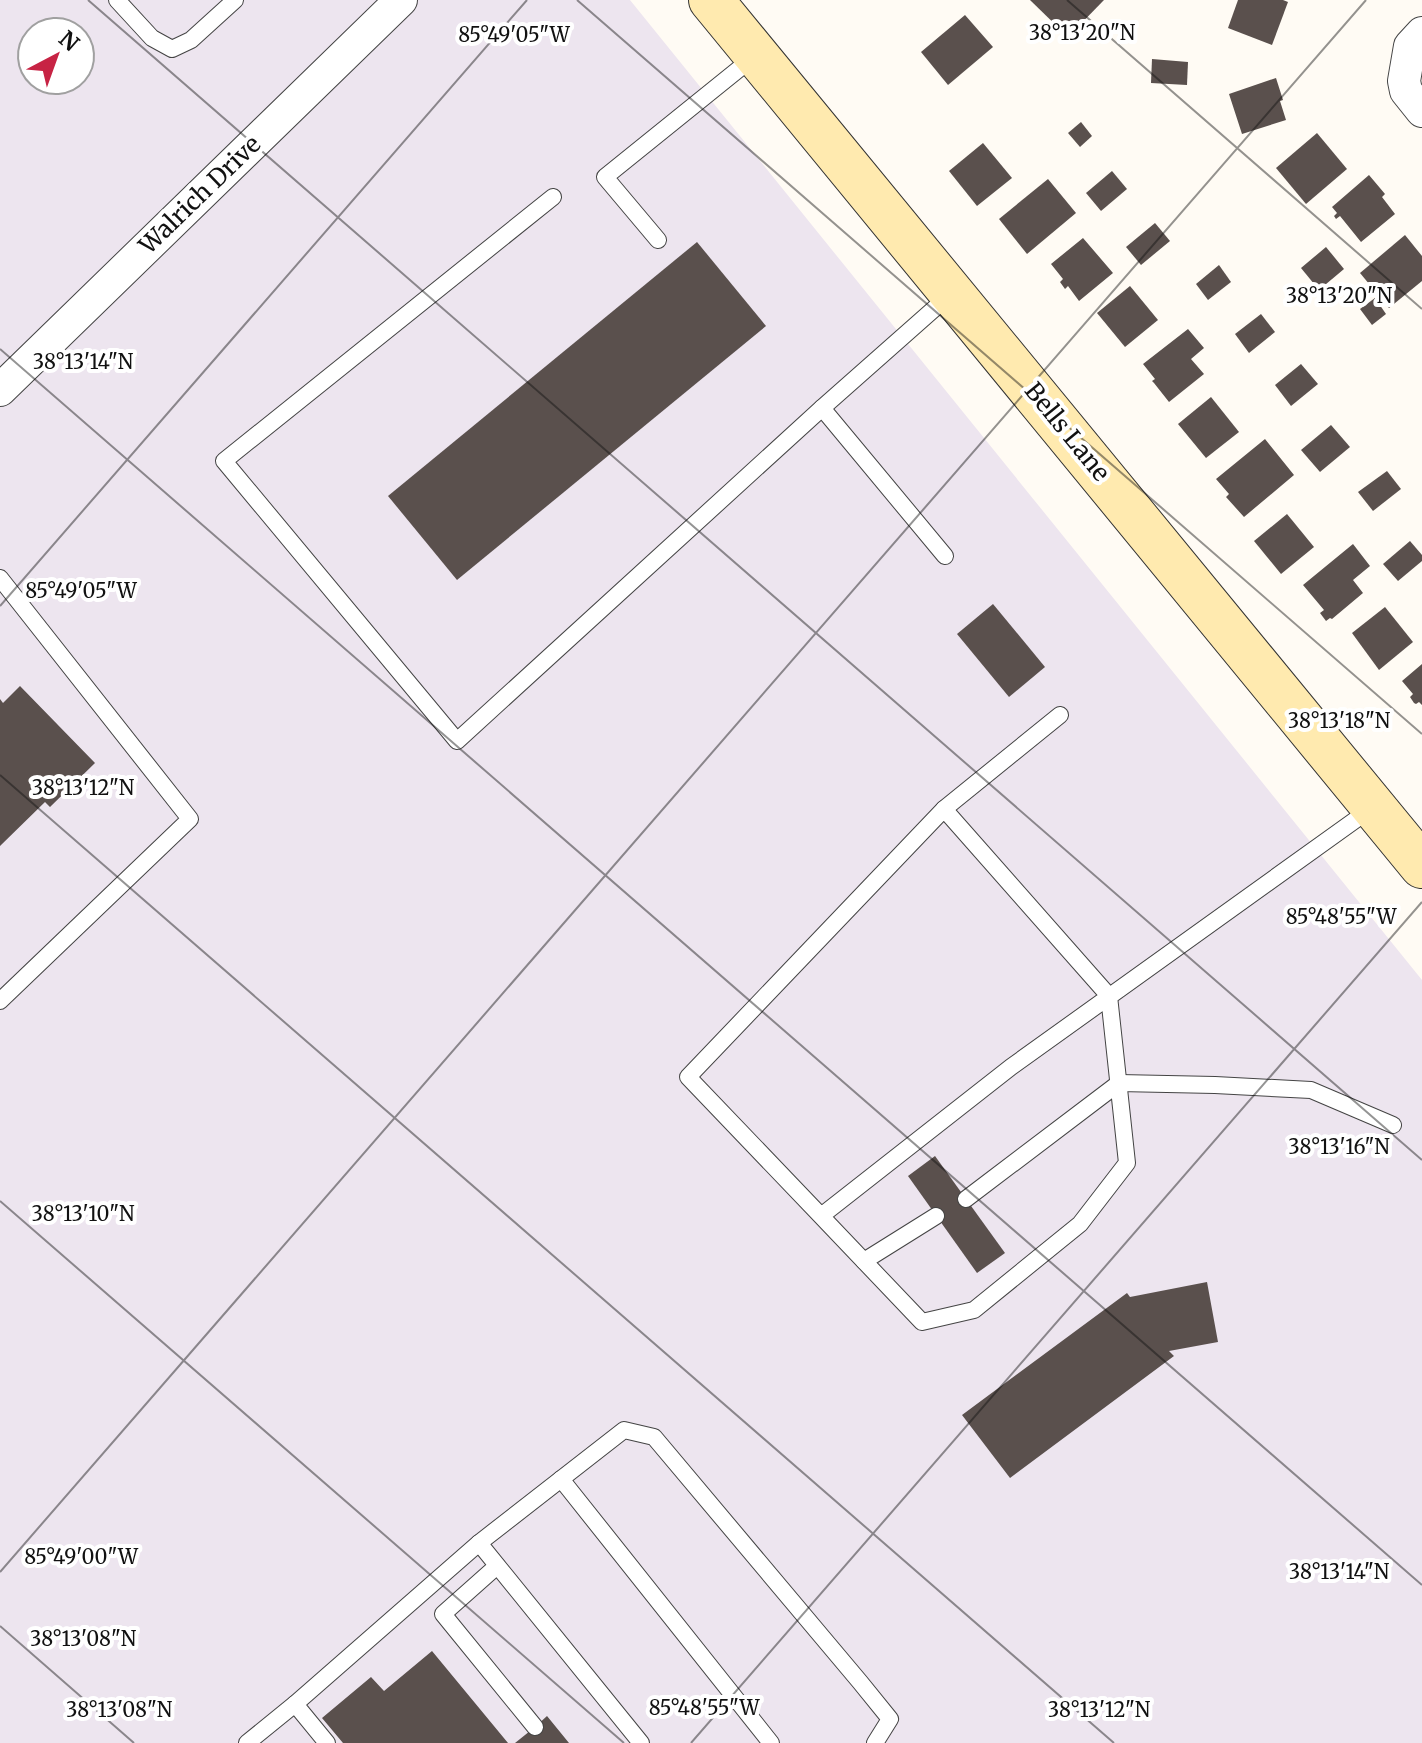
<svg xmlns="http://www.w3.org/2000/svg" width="1422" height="1743" font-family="Merriweather,serif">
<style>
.industrial{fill:#ede5ef;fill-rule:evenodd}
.building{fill:#5a504d}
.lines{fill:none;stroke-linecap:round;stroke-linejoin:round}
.service-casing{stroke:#444;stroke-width:18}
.minor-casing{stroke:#444;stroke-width:34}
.secondary-casing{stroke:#333;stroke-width:46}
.service{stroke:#fff;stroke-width:16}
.minor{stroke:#fff;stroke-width:32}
.secondary{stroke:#ffeaaf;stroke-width:44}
.ticks{fill:none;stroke:#111;stroke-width:2;stroke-opacity:0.45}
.labels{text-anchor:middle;stroke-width:8;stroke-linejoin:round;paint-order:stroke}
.street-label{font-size:24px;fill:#111;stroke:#fff}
.ticks-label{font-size:20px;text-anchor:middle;fill:#111;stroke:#fff;stroke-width:8;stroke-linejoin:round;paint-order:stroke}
</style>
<rect width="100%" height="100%" fill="#fffbf4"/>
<path class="industrial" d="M0 0H630L1422 980V1743H0ZM32 32H80V80H32Z"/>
<g class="building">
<polygon points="1030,0 1104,0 1068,37"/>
<polygon points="1238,0 1283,0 1288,2 1272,45 1228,28"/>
<polygon points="965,15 993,47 948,85 921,52"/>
<polygon points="1152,59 1188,62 1187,85 1151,83"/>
<polygon points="1276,78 1283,100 1280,101 1286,120 1242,134 1229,94"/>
<polygon points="1081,122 1092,136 1080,147 1068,133"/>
<polygon points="1317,133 1347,169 1306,204 1276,168"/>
<polygon points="983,143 1012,178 977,206 949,171"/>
<polygon points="1112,171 1127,189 1101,211 1086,193"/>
<polygon points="1369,175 1385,194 1382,197 1395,214 1361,242 1340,216 1336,219 1334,216 1337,213 1332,207"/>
<polygon points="1048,179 1076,213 1027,254 999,219"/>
<polygon points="1155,223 1170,241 1141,265 1126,247"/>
<polygon points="1405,235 1422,256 1422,281 1389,308 1360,273"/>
<polygon points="1083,238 1113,273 1079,301 1068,286 1065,289 1060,282 1063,279 1051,264"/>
<polygon points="697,242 766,326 457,580 388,496"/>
<polygon points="1326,247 1344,269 1319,290 1301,268"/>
<polygon points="1219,265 1231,282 1208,300 1196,284"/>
<polygon points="1130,286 1158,320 1125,347 1097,313"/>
<polygon points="1375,298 1386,314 1372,325 1360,309"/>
<polygon points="1261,314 1275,332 1249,353 1235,334"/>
<polygon points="1188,329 1204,348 1191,359 1204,374 1169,402 1154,383 1152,381 1155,379 1143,364"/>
<polygon points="1301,364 1318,384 1291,406 1275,385"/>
<polygon points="1211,397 1239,432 1206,458 1178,424"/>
<polygon points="1331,425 1350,447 1320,472 1301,450"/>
<polygon points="1265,439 1294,475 1244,517 1226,497 1229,494 1216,479"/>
<polygon points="1387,471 1401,489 1373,511 1358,492"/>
<polygon points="1287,514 1314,547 1281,574 1254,541"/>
<polygon points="1410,541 1422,555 1422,561 1398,581 1383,564"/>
<polygon points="1353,544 1370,566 1353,580 1363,593 1332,619 1330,618 1326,621 1320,613 1324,610 1303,585"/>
<polygon points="993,604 1045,667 1009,697 957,634"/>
<polygon points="1385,607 1413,642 1379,670 1352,633"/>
<polygon points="1422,664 1422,705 1419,702 1416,704 1414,703 1410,697 1413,694 1402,681"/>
<polygon points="20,686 95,763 50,807 45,802 0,846 0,699 3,703"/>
<polygon points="935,1156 1005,1253 977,1273 908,1176"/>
<polygon points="1207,1282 1218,1342 1169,1351 1174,1356 1010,1478 962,1415 1127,1293 1130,1297"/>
<polygon points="432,1651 508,1743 343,1743 322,1718 371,1677 384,1691"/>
<polygon points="547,1716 569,1743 515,1743 535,1727"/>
</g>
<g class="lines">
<g class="service-casing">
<g id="service">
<polyline points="117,0 152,38 172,49 191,40 235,0"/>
<polyline points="553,197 224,461 457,741 822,408 952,293"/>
<polyline points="658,240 605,177 755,56"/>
<polyline points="822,408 945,556"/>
<polyline points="0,578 190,819 0,1001"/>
<polyline points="944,809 1060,715"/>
<polyline points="966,1199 1119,1083 1215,1085 1311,1090 1393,1125"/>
<polyline points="821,1216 922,1322 974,1310 1080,1224 1127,1163 1109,996 944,809 688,1077 821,1216 1011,1067 1372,808"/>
<polyline points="864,1261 936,1216"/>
<polyline points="561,1479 771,1743"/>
<polyline points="479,1543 641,1743"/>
<polyline points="497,1566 443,1614 535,1727"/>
<polyline points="247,1743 295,1704"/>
<polyline points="327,1743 295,1704 479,1543 624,1430 654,1437 860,1682 890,1719 875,1743"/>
</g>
</g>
<g class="minor-casing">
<g id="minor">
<polyline points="1422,33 1410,46 1404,81 1406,91 1422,111"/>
<polyline points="0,390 401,0"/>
</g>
</g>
<g class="secondary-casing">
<polyline id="secondary" points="711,0 1422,866"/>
</g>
<use href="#service" class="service"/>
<use href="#minor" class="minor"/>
<use href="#secondary" class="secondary"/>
</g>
<path class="ticks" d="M88 0 1422 1160M577 0 1422 734M1067 0 1422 309M0 349 1422 1585M0 606 527 0M0 775 1114 1743M0 1201 624 1743M0 1572 1366 0M0 1626 134 1743M691 1743 1422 902"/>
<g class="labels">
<g class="street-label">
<text transform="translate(200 195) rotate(-44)" y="8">Walrich Drive</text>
<text transform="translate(1067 432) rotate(51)" y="8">Bells Lane</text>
</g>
</g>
<g class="ticks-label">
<text x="1082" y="40">38°13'20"N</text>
<text x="514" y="42">85°49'05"W</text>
<text x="1339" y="303">38°13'20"N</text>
<text x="83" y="369">38°13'14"N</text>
<text x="81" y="598">85°49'05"W</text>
<text x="1339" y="728">38°13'18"N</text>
<text x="83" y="795">38°13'12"N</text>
<text x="1341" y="924">85°48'55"W</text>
<text x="1339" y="1154">38°13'16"N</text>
<text x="83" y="1221">38°13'10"N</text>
<text x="81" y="1564">85°49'00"W</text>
<text x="1339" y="1579">38°13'14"N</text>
<text x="83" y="1646">38°13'08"N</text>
<text x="704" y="1715">85°48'55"W</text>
<text x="119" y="1717">38°13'08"N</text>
<text x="1099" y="1717">38°13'12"N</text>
</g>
<g transform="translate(56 56) rotate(41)"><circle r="38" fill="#ffffff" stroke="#a0a0a0" stroke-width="2"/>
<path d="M0-6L14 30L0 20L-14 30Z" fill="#c72344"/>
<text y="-12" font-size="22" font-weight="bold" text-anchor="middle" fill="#111111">N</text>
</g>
</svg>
